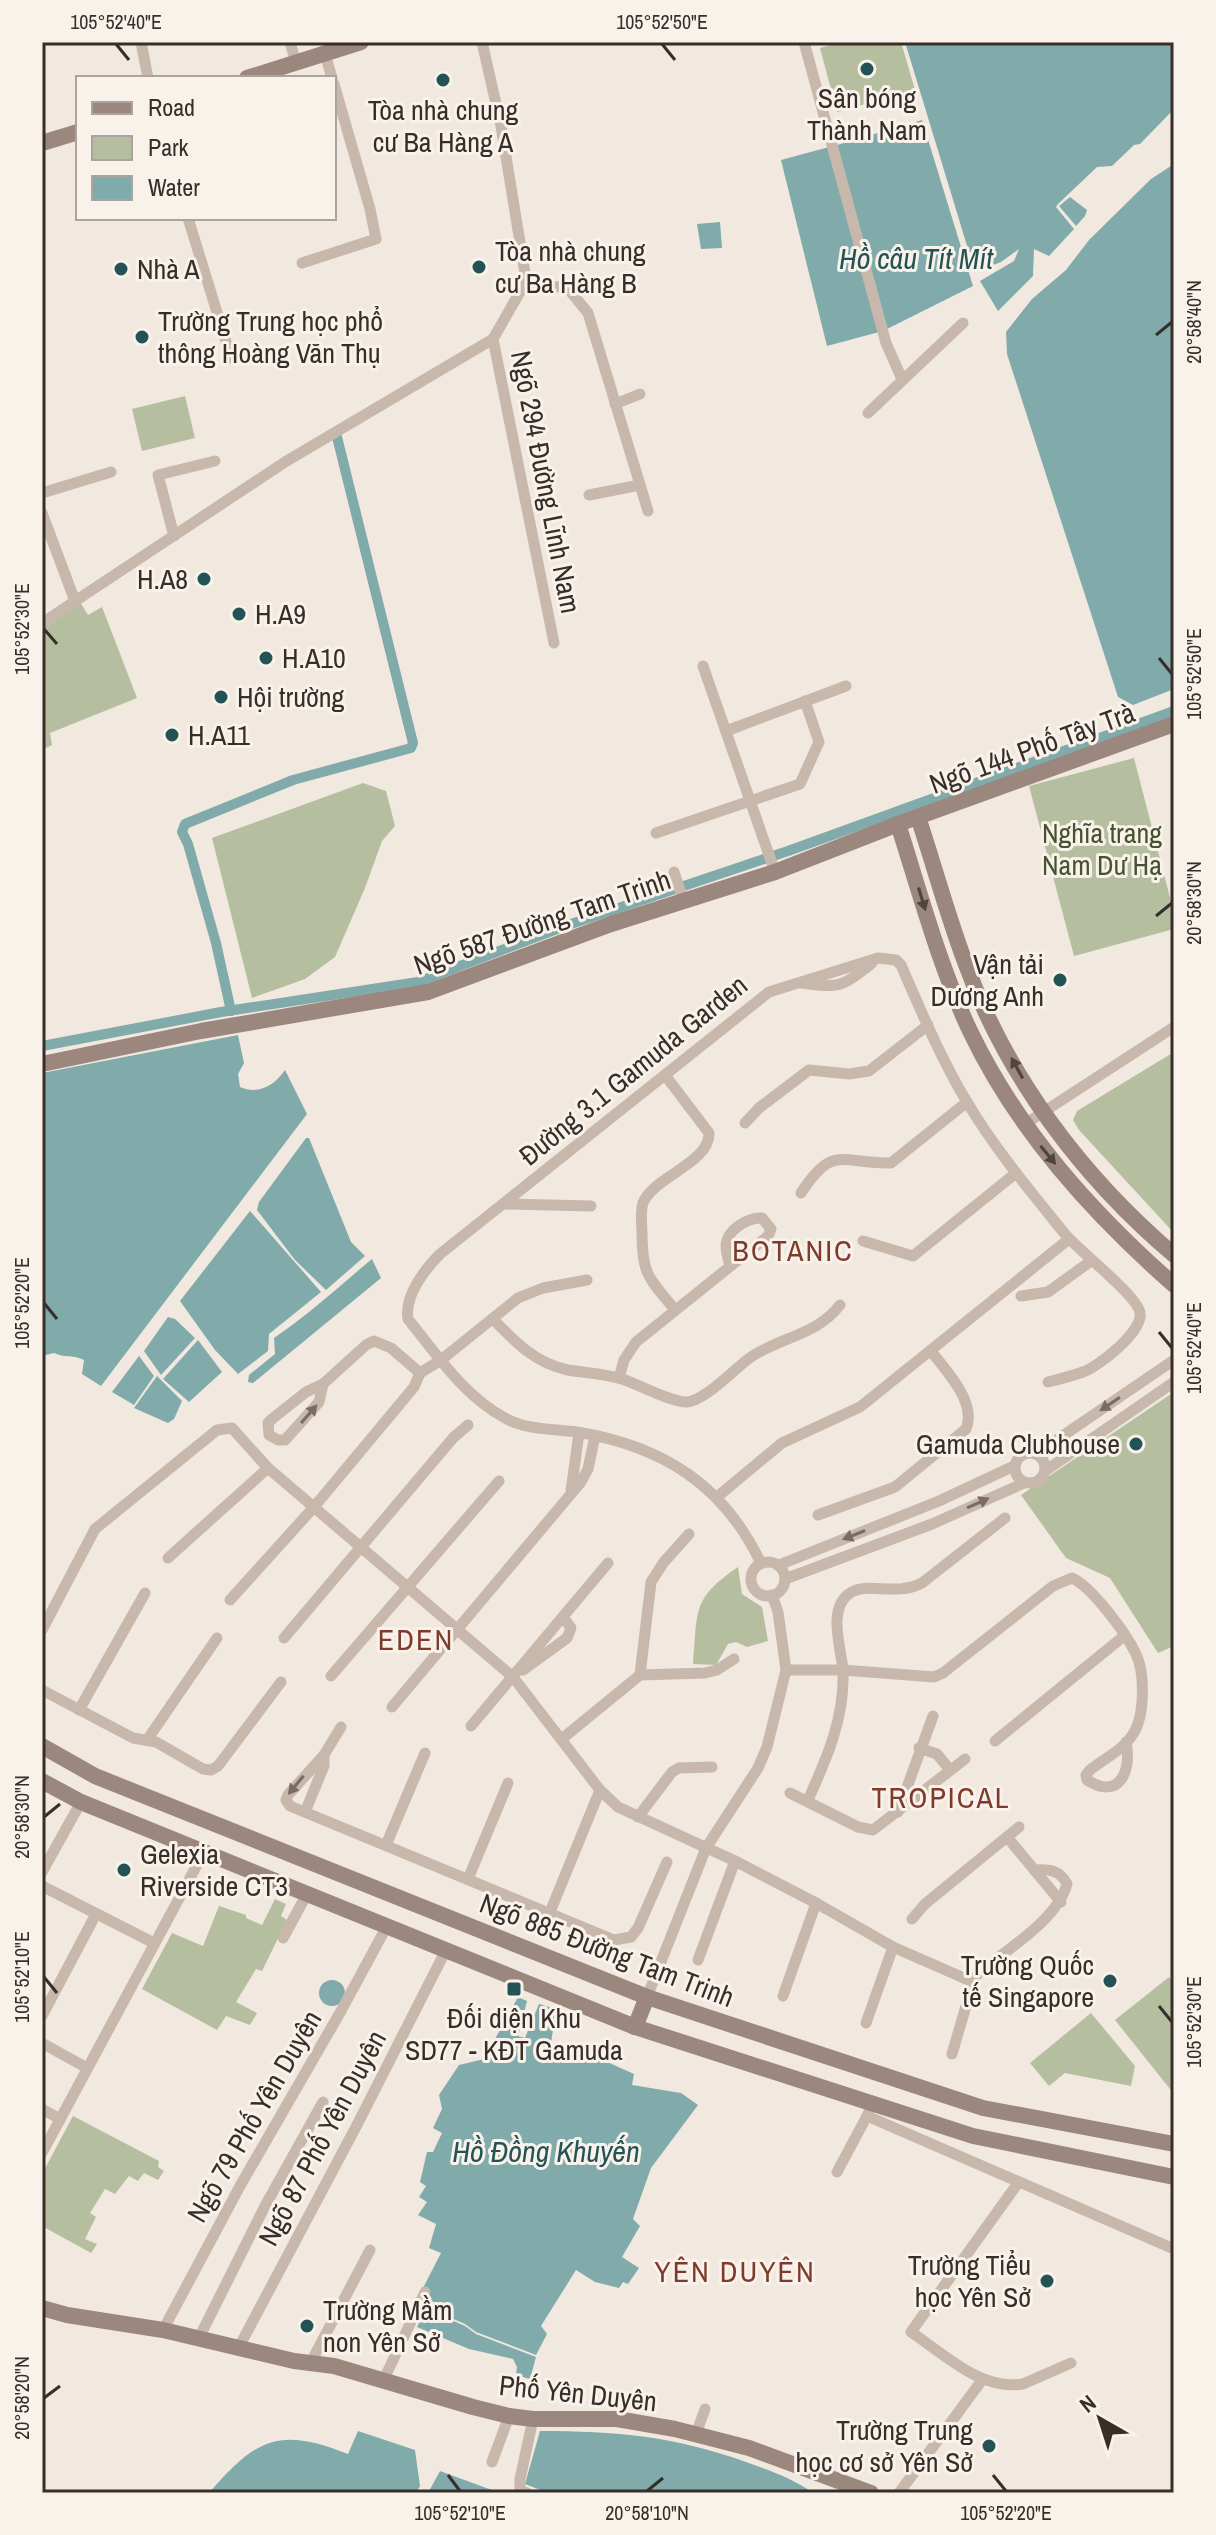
<svg xmlns="http://www.w3.org/2000/svg" width="1216" height="2535" font-family="'Archivo Narrow',sans-serif">
<style>
.green{fill:#b5bfa0}
.water{fill:#81abab}
.lines{fill:none;stroke-linecap:round;stroke-linejoin:round}
.canal{stroke:#81abab;stroke-width:10}
.street{stroke:#c8b8ac;stroke-width:11}
.secondary{stroke:#9b877d;stroke-width:16}
.oneway{fill:#50443f}
.oneway2{fill:#786c64}
.ticks{fill:none;stroke:#372e2a;stroke-width:3}
.poi-dot{fill:#235354;stroke:#f8f2eb;stroke-width:3}
.labels{text-anchor:middle;stroke-width:6;stroke-linejoin:round;paint-order:stroke}
.poi-label{font-size:28px;fill:#372e2a;stroke:#f8f2eb;text-anchor:start}
.street-label{font-size:28px;fill:#372e2a;stroke:#f8f2eb}
.park-label{font-size:28px;fill:#475330;stroke:#f8f2eb}
.water-label{font-size:30px;font-style:italic;fill:#235354;stroke:#f8f2eb}
.neighbourhood-label{font-size:30px;letter-spacing:2px;fill:#7e3b2b;stroke:#f8f2eb}
.neatline{fill:none;stroke:#372e2a;stroke-width:3}
.ticks-label{font-size:20px;text-anchor:middle;fill:#372e2a}
</style>
<rect width="100%" height="100%" fill="#f1e8df"/>
<g class="green">
<polygon points="842,42 901,42 915,90 837,112 820,48"/>
<polygon points="185,396 195,438 142,451 132,409"/>
<polygon points="80,602 88,615 102,607 137,698 50,733 52,745 42,750 42,628"/>
<polygon points="1134,758 1174,913 1174,929 1074,956 1029,786"/>
<polygon points="363,783 386,791 395,826 382,841 365,888 335,957 305,979 252,998 212,838"/>
<polygon points="1174,1052 1174,1233 1079,1130 1073,1120 1077,1111"/>
<polygon points="1174,1392 1174,1646 1158,1653 1110,1578 1066,1558 1021,1495"/>
<path d="M738 1567 742 1594 762 1607 768 1641 747 1647 736 1642 728 1644 716 1665 693 1664C698 1611 691 1599 738 1567Z"/>
<polygon points="275,1899 286,1904 281,1916 287,1920 262,1971 256,1969 236,2002 257,2013 250,2025 226,2016 217,2030 142,1989 172,1933 203,1946 219,1906 246,1915 246,1918 262,1925"/>
<polygon points="1169,1977 1174,1983 1174,2094 1115,2020"/>
<polygon points="1091,2013 1135,2066 1131,2086 1065,2073 1049,2086 1030,2063"/>
<polygon points="73,2116 159,2161 158,2167 164,2171 158,2180 144,2173 138,2181 129,2176 115,2194 105,2189 90,2213 96,2217 85,2239 97,2244 91,2253 42,2226 42,2174"/>
</g>
<g class="water">
<polygon points="905,42 1174,42 1174,109 1140,144 1134,145 1112,166 1097,167 1058,204 1056,207 1074,229 1049,256 1034,249 1033,276 998,311 980,281 1014,261 1019,249 1001,262 975,272"/>
<polygon points="922,120 973,286 887,329 837,145"/>
<polygon points="829,147 879,332 827,346 781,160"/>
<polygon points="1174,164 1174,689 1133,705 1118,697 1007,354 1006,332 1032,299 1066,270 1089,240 1151,179"/>
<polygon points="1070,197 1087,210 1085,216 1076,226 1059,206"/>
<polygon points="720,222 722,248 701,249 697,224"/>
<path d="M238 1035 244 1063 238 1074 240 1087C258 1095 274 1086 285 1070L307 1114 101 1386 82 1374 84 1360C72 1354 68 1359 54 1353L42 1356V1073Z"/>
<polygon points="306,1138 309,1138 351,1242 365,1256 326,1290 295,1260 257,1210 259,1202"/>
<polygon points="250,1211 321,1292 269,1334 268,1351 238,1374 215,1350 180,1301"/>
<path d="M372 1259 381 1278 253 1383 248 1382 249 1375 275 1354 274 1338C311 1313 338 1287 372 1259Z"/>
<polygon points="168,1317 175,1319 195,1338 161,1375 144,1351"/>
<polygon points="198,1340 222,1372 189,1402 163,1379"/>
<polygon points="139,1356 154,1376 134,1405 112,1392"/>
<polygon points="157,1376 182,1401 174,1419 168,1423 134,1408"/>
<circle cx="332" cy="1993" r="13"/>
<polygon points="518,1997 527,2001 518,2036 525,2038 539,2004 556,2009 551,2043 587,2053 634,2074 632,2085 681,2093 698,2105 651,2168 633,2219 640,2226 622,2257 639,2268 628,2284 623,2282 619,2288 595,2282 576,2270 541,2326 547,2334 536,2355 476,2332 465,2324 426,2307 430,2297 423,2288 441,2253 429,2248 436,2224 418,2215 427,2202 419,2197 426,2186 420,2182 427,2152 433,2152 442,2133 433,2128 442,2109 439,2095 459,2065 484,2059"/>
<polygon points="426,2309 465,2326 476,2334 536,2357 530,2379 516,2375 517,2367 513,2359 469,2349 417,2327"/>
<path d="M358 2431 415 2450 420 2486 416 2493H209C256 2439 278 2426 348 2454Z"/>
<path d="M540 2431C617 2431 673 2436 746 2462 771 2471 792 2478 813 2493H548L525 2484Z"/>
<polygon points="440,2471 500,2493 428,2493"/>
</g>
<g class="lines">
<g class="canal">
<polyline points="231,1011 216,943 188,844 182,832 185,824 293,780 411,748 413,743 337,437"/>
<polyline points="42,1046 221,1012 418,982 565,926 788,851 1174,711"/>
</g>
<g class="street">
<polyline points="141,42 148,78"/>
<polyline points="290,42 296,63"/>
<polyline points="482,42 501,126 525,273 521,290 493,339 554,643"/>
<polyline points="804,42 886,343 902,379"/>
<polyline points="325,54 332,78"/>
<polyline points="188,218 231,358"/>
<polyline points="302,263 376,239 370,209 334,84"/>
<polyline points="521,290 566,286 588,313 648,511"/>
<polyline points="615,404 640,394"/>
<polyline points="868,413 963,323"/>
<polyline points="42,493 111,472"/>
<polyline points="589,495 640,485"/>
<polyline points="42,513 75,601"/>
<polyline points="174,536 158,475 215,461"/>
<polyline points="42,623 285,462 493,339"/>
<polyline points="703,666 775,872"/>
<polyline points="726,731 846,686"/>
<polyline points="656,833 800,784 819,742 805,701"/>
<polyline points="674,872 683,900"/>
<path d="M801 983C841 988 840 988 872 963"/>
<path d="M665 1075 709 1133C710 1163 653 1177 643 1203 640 1212 642 1224 642 1234 642 1276 650 1279 675 1310"/>
<polyline points="745,1123 759,1108 809,1070 849,1074 869,1071 928,1025"/>
<polyline points="1025,1124 1174,1027"/>
<path d="M801 1193C834 1143 841 1164 891 1163L967 1102"/>
<polyline points="505,1204 591,1206"/>
<polyline points="863,1241 913,1256 1016,1173"/>
<polyline points="1021,1296 1048,1292 1091,1261"/>
<path d="M493 1319C515 1342 535 1363 568 1370 586 1373 605 1374 622 1379 640 1385 668 1401 686 1402 703 1403 736 1367 751 1357 781 1337 817 1335 840 1305"/>
<path d="M619 1378 624 1360 636 1342 768 1236 771 1229 762 1218C748 1217 727 1230 726 1245 726 1252 728 1259 730 1266"/>
<polyline points="323,1384 319,1402 285,1440 278,1440 269,1435 268,1423 272,1419 306,1392 323,1384 366,1345 374,1341 391,1348 420,1373"/>
<circle cx="1030" cy="1468" r="15"/>
<polyline points="1036,1454 1174,1360"/>
<polyline points="1045,1471 1174,1382"/>
<polyline points="571,1491 579,1433"/>
<polyline points="717,1497 782,1443 860,1407 1069,1239"/>
<path d="M818 1515 895 1487 966 1429C977 1402 946 1371 931 1351"/>
<polyline points="168,1558 268,1468"/>
<circle cx="768" cy="1579" r="17"/>
<path d="M761 1563C723 1484 662 1446 577 1432 554 1429 526 1430 505 1418 464 1396 437 1355 408 1319 404 1296 425 1269 440 1254L769 992 878 958 896 960 901 965C921 1011 941 1059 967 1102 995 1149 1031 1192 1065 1234 1080 1252 1138 1296 1140 1313 1143 1332 1099 1366 1083 1372 1072 1376 1060 1379 1048 1382"/>
<polyline points="779,1565 939,1501 1014,1466"/>
<polyline points="785,1579 932,1524 1024,1483"/>
<polyline points="230,1600 314,1507 414,1387 420,1373 441,1360 518,1298 543,1288 587,1280"/>
<polyline points="42,1630 95,1529 217,1430 232,1428 268,1468 513,1677 600,1790 618,1807 735,1861 816,1903 893,1947 973,1982"/>
<polyline points="284,1638 453,1438 468,1425"/>
<polyline points="523,1670 567,1638 571,1628 563,1617"/>
<path d="M786 1670H843L934 1677 943 1673 1053 1586 1072 1578C1092 1587 1126 1633 1136 1654 1145 1673 1145 1716 1133 1734 1124 1749 1104 1759 1090 1770L1086 1775 1087 1780C1120 1801 1132 1770 1126 1742"/>
<polyline points="640,1675 651,1582 664,1562 689,1534"/>
<polyline points="331,1676 499,1481"/>
<polyline points="42,1690 133,1738 156,1742 203,1769 211,1770 218,1766 281,1682"/>
<polyline points="392,1707 581,1482 588,1469 595,1436"/>
<polyline points="79,1710 145,1593"/>
<polyline points="471,1726 608,1563"/>
<polyline points="341,1727 324,1755 288,1795 286,1800 290,1806 614,1940 631,1937 638,1928 667,1862"/>
<polyline points="563,1738 640,1675 705,1673 717,1670 734,1659"/>
<polyline points="147,1740 217,1638"/>
<polyline points="995,1741 1124,1636"/>
<polyline points="919,1748 937,1754 950,1770"/>
<polyline points="790,1793 858,1827 873,1830 965,1759"/>
<path d="M808 1800C827 1758 845 1717 843 1670 841 1648 827 1608 850 1593 868 1581 895 1597 922 1583L1005 1518"/>
<polyline points="305,1812 324,1766 324,1755"/>
<polyline points="898,1812 933,1716"/>
<polyline points="638,1817 672,1772 679,1768 712,1767"/>
<polyline points="1007,1837 1061,1902"/>
<polyline points="386,1845 425,1753"/>
<polyline points="42,1872 81,1802"/>
<polyline points="468,1879 508,1783"/>
<polyline points="42,1886 154,1943"/>
<polyline points="550,1912 600,1790"/>
<polyline points="912,1919 925,1904 1019,1827"/>
<polyline points="283,1938 307,1894"/>
<polyline points="698,1960 735,1861"/>
<polyline points="783,1996 816,1903"/>
<polyline points="647,1997 706,1848 758,1768 767,1747 786,1670 778,1612 772,1595"/>
<polyline points="42,2016 96,1914"/>
<polyline points="866,2023 893,1947"/>
<polyline points="42,2043 87,2068"/>
<path d="M952 2054 973 1982 979 1972C1008 1949 1057 1920 1067 1884 1060 1870 1049 1869 1034 1870"/>
<polyline points="872,2104 867,2116 1174,2249"/>
<polyline points="42,2109 60,2119"/>
<polyline points="42,2153 204,1852"/>
<polyline points="837,2172 867,2116"/>
<path d="M1018 2183 911 2332C944 2354 981 2391 1023 2384L1071 2363"/>
<polyline points="163,2330 240,2186 341,2011 387,1926"/>
<polyline points="199,2338 265,2206 323,2102"/>
<polyline points="239,2347 358,2123 446,1950"/>
<polyline points="311,2362 370,2250"/>
<polyline points="384,2379 425,2292"/>
<polyline points="696,2434 705,2409"/>
<polyline points="492,2462 509,2416"/>
<polyline points="527,2493 520,2490 520,2479 533,2419"/>
<polyline points="899,2493 982,2380"/>
</g>
<g class="secondary">
<polyline points="247,78 361,42"/>
<polyline points="42,143 78,132"/>
<path d="M918 817C934 865 947 914 965 962 1006 1076 1082 1177 1174 1255"/>
<path d="M898 824C920 893 939 965 970 1031 1018 1131 1092 1213 1174 1285"/>
<polyline points="42,1064 201,1031 428,992 611,924 775,872 898,824 1174,724"/>
<polyline points="42,1746 95,1776 647,1997 983,2108 1174,2144"/>
<polyline points="42,1781 81,1802 635,2027 973,2136 1174,2177"/>
<polyline points="635,2027 647,1997"/>
<polyline points="42,2308 67,2315 163,2330 294,2361 334,2366 473,2407 509,2416 533,2419 617,2419 675,2429 749,2448 871,2493"/>
</g>
</g>
<defs><path id="oneway-solid" d="M-6-.8H1V-3.2L6.5 0L1 3.2V.8H-6Z" transform="scale(2)"/></defs>
<g class="oneway">
<use href="#oneway-solid" transform="translate(922 899) rotate(73)"/>
<use href="#oneway-solid" transform="translate(1017 1068) rotate(-119)"/>
<use href="#oneway-solid" transform="translate(1048 1155) rotate(51)"/>
</g>
<g class="oneway2">
<use href="#oneway-solid" transform="translate(1110 1404) rotate(146)"/>
<use href="#oneway-solid" transform="translate(309 1414) rotate(-49)"/>
<use href="#oneway-solid" transform="translate(978 1503) rotate(-24)"/>
<use href="#oneway-solid" transform="translate(854 1535) rotate(158)"/>
<use href="#oneway-solid" transform="translate(296 1785) rotate(129)"/>
</g>
<path class="ticks" d="M116 44 129 60M662 44 675 60M1156 335 1172 322M44 629 57 644M1159 658 1172 674M1156 916 1172 903M44 1303 57 1319M1159 1332 1172 1348M44 1817 60 1804M44 1977 57 1993M1159 2006 1172 2022M44 2398 60 2386M448 2475 460 2491M993 2475 1006 2491M647 2491 663 2478"/>
<g class="poi-dot">
<circle cx="867" cy="69" r="8"/>
<circle cx="443" cy="80" r="8"/>
<circle cx="479" cy="267" r="8"/>
<circle cx="121" cy="269" r="8"/>
<circle cx="142" cy="337" r="8"/>
<circle cx="204" cy="579" r="8"/>
<circle cx="239" cy="614" r="8"/>
<circle cx="266" cy="658" r="8"/>
<circle cx="221" cy="697" r="8"/>
<circle cx="172" cy="735" r="8"/>
<circle cx="1060" cy="980" r="8"/>
<circle cx="1136" cy="1444" r="8"/>
<circle cx="124" cy="1870" r="8"/>
<circle cx="1110" cy="1981" r="8"/>
<rect x="506" y="1981" width="16" height="16" rx="4"/>
<circle cx="1047" cy="2281" r="8"/>
<circle cx="307" cy="2326" r="8"/>
<circle cx="989" cy="2446" r="8"/>
</g>
<g class="labels">
<g class="poi-label">
<text x="867" y="108" text-anchor="middle">Sân bóng<tspan x="867" dy="32">Thành Nam</tspan></text>
<text x="443" y="120" text-anchor="middle">Tòa nhà chung<tspan x="443" dy="32">cư Ba Hàng A</tspan></text>
<text x="495" y="261">Tòa nhà chung<tspan x="495" dy="32">cư Ba Hàng B</tspan></text>
<text x="137" y="279">Nhà A</text>
<text x="158" y="331">Trường Trung học phổ<tspan x="158" dy="32">thông Hoàng Văn Thụ</tspan></text>
<text x="188" y="589" text-anchor="end">H.A8</text>
<text x="255" y="624">H.A9</text>
<text x="282" y="668">H.A10</text>
<text x="237" y="707">Hội trường</text>
<text x="188" y="745">H.A11</text>
<text x="1044" y="974" text-anchor="end">Vận tải<tspan x="1044" dy="32">Dương Anh</tspan></text>
<text x="1120" y="1454" text-anchor="end">Gamuda Clubhouse</text>
<text x="140" y="1864">Gelexia<tspan x="140" dy="32">Riverside CT3</tspan></text>
<text x="1094" y="1975" text-anchor="end">Trường Quốc<tspan x="1094" dy="32">tế Singapore</tspan></text>
<text x="514" y="2028" text-anchor="middle">Đối diện Khu<tspan x="514" dy="32">SD77 - KĐT Gamuda</tspan></text>
<text x="1031" y="2275" text-anchor="end">Trường Tiểu<tspan x="1031" dy="32">học Yên Sở</tspan></text>
<text x="323" y="2320">Trường Mầm<tspan x="323" dy="32">non Yên Sở</tspan></text>
<text x="973" y="2440" text-anchor="end">Trường Trung<tspan x="973" dy="32">học cơ sở Yên Sở</tspan></text>
</g>
<g class="street-label">
<text transform="translate(546 482) rotate(79)" y="10">Ngõ 294 Đường Lĩnh Nam</text>
<text transform="translate(1032 748) rotate(-20)" y="10">Ngõ 144 Phố Tây Trà</text>
<text transform="translate(542 922) rotate(-19)" y="10">Ngõ 587 Đường Tam Trinh</text>
<text transform="translate(633 1070) rotate(-39)" y="10">Đường 3.1 Gamuda Garden</text>
<text transform="translate(607 1950) rotate(21)" y="10">Ngõ 885 Đường Tam Trinh</text>
<text transform="translate(254 2116) rotate(-60)" y="10">Ngõ 79 Phố Yên Duyên</text>
<text transform="translate(322 2138) rotate(-62)" y="10">Ngõ 87 Phố Yên Duyên</text>
<text transform="translate(578 2393) rotate(6)" y="10">Phố Yên Duyên</text>
</g>
<g class="park-label">
<text x="1102" y="843">Nghĩa trang<tspan x="1102" dy="32">Nam Dư Hạ</tspan></text>
</g>
<g class="water-label">
<text x="916" y="269">Hồ câu Tít Mít</text>
<text x="546" y="2162">Hồ Đồng Khuyến</text>
</g>
<g class="neighbourhood-label">
<text x="793" y="1261">BOTANIC</text>
<text x="416" y="1650">EDEN</text>
<text x="941" y="1808">TROPICAL</text>
<text x="735" y="2282">YÊN DUYÊN</text>
</g>
</g>
<rect width="1216" height="2535" fill="none" stroke="#f8f2eb" stroke-width="88"/>
<rect x="76" y="76" width="260" height="144" fill="#f8f2eb" stroke="#aba49e" stroke-width="2"/>
<rect x="92" y="102" width="40" height="12" fill="#9b877d" stroke="#aba49e" stroke-width="2"/>
<text x="148" y="116" font-size="24" fill="#372e2a">Road</text>
<rect x="92" y="136" width="40" height="24" fill="#b5bfa0" stroke="#aba49e" stroke-width="2"/>
<text x="148" y="156" font-size="24" fill="#372e2a">Park</text>
<rect x="92" y="176" width="40" height="24" fill="#81abab" stroke="#aba49e" stroke-width="2"/>
<text x="148" y="196" font-size="24" fill="#372e2a">Water</text>
<g transform="translate(1100 2419) rotate(321)" stroke="#f8f2eb" stroke-width="6" paint-order="stroke">
<path d="M0-6L14 30L0 20L-14 30Z" fill="#372e2a"/>
<text y="-12" font-size="22" font-weight="bold" text-anchor="middle" fill="#372e2a">N</text>
</g>
<rect x="44" y="44" width="1128" height="2447" class="neatline"/>
<g class="ticks-label">
<text x="116" y="29">105°52'40"E</text>
<text x="662" y="29">105°52'50"E</text>
<text transform="translate(1194 322) rotate(-90)" y="7">20°58'40"N</text>
<text transform="translate(22 629) rotate(-90)" y="7">105°52'30"E</text>
<text transform="translate(1194 674) rotate(-90)" y="7">105°52'50"E</text>
<text transform="translate(1194 903) rotate(-90)" y="7">20°58'30"N</text>
<text transform="translate(22 1303) rotate(-90)" y="7">105°52'20"E</text>
<text transform="translate(1194 1348) rotate(-90)" y="7">105°52'40"E</text>
<text transform="translate(22 1817) rotate(-90)" y="7">20°58'30"N</text>
<text transform="translate(22 1977) rotate(-90)" y="7">105°52'10"E</text>
<text transform="translate(1194 2022) rotate(-90)" y="7">105°52'30"E</text>
<text transform="translate(22 2398) rotate(-90)" y="7">20°58'20"N</text>
<text x="460" y="2520">105°52'10"E</text>
<text x="647" y="2520">20°58'10"N</text>
<text x="1006" y="2520">105°52'20"E</text>
</g>
</svg>
